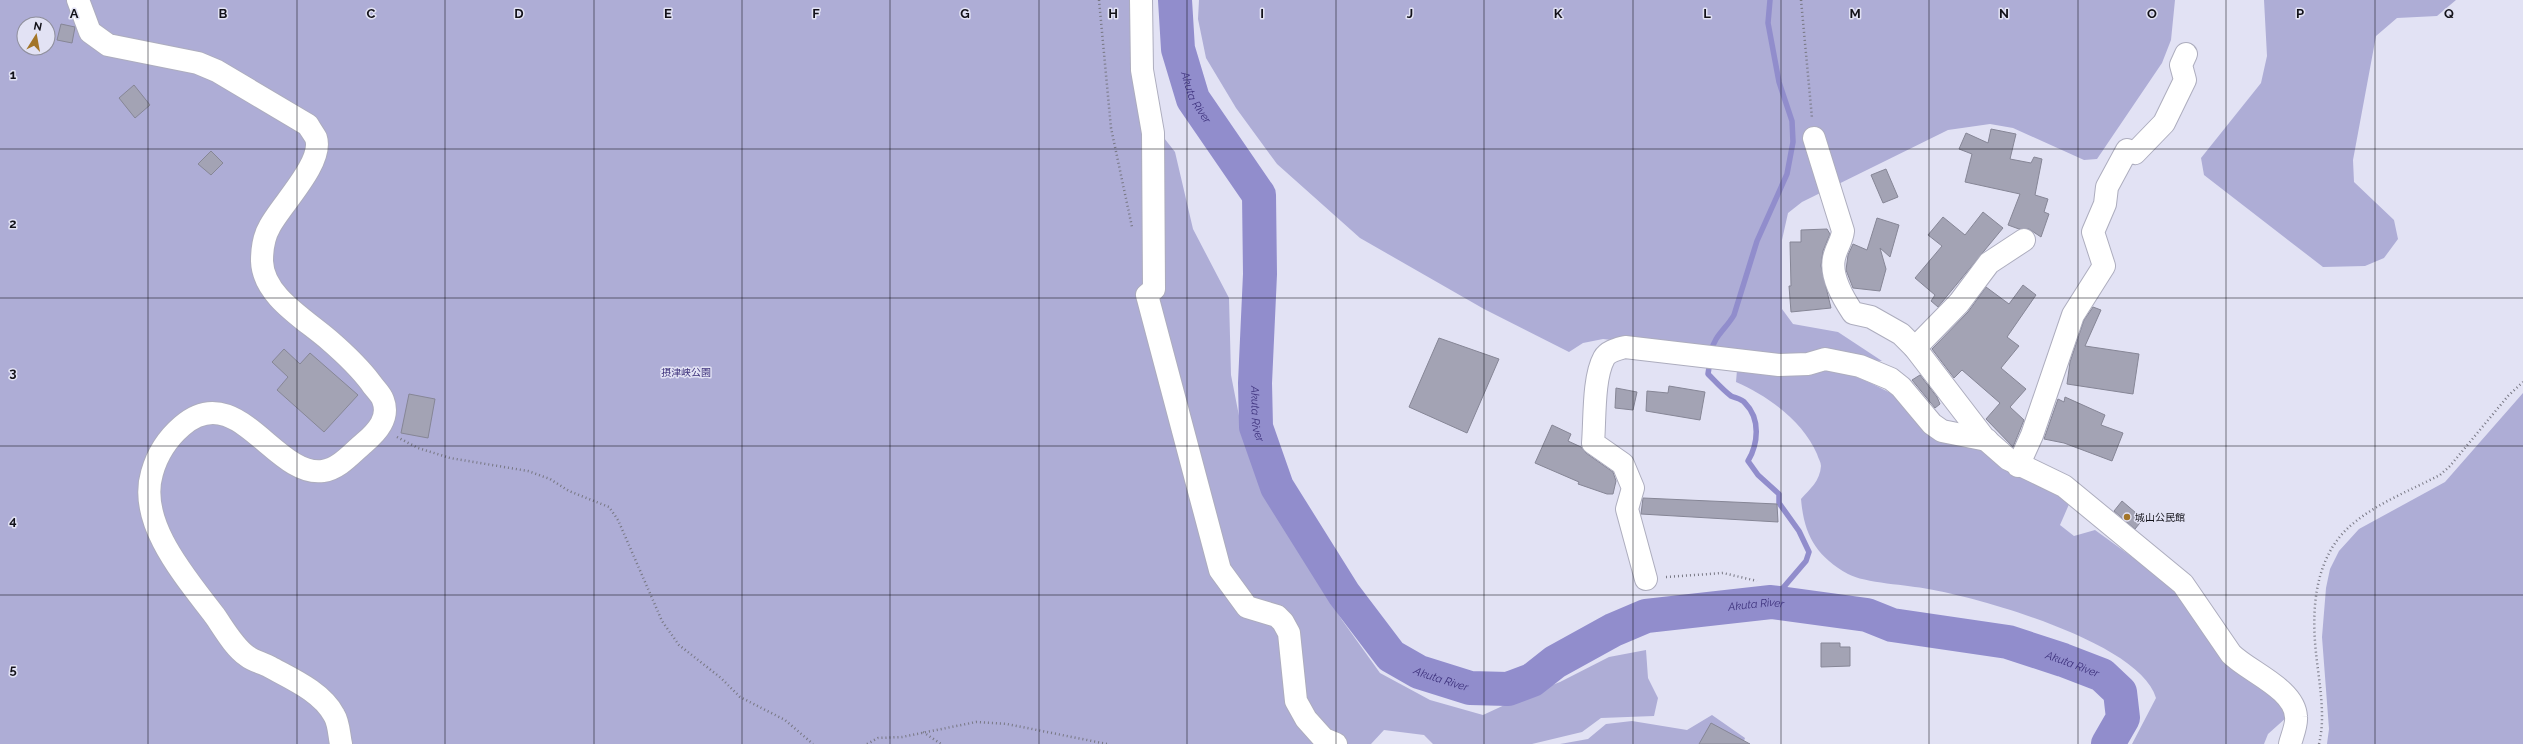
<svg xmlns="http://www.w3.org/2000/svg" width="2523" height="744" font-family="Raleway,'Noto Sans JP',sans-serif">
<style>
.green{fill:#aeadd6;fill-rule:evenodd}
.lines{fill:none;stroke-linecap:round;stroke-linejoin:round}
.stream{stroke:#918dcc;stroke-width:5.5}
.river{stroke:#918dcc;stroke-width:34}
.building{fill:#a3a3b4;stroke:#868696}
.minor-casing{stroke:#adadbe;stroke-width:24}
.path{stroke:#777783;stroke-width:2.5;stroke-dasharray:1 3;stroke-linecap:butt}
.minor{stroke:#fff;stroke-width:22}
.grid{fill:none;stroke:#131219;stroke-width:1;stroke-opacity:0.55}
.poi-dot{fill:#a37528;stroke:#e2e2f4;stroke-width:1.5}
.labels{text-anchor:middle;stroke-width:3;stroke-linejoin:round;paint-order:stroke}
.park-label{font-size:10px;fill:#3c307a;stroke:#e2e2f4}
.poi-label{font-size:10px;fill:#131219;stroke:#e2e2f4;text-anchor:start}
.water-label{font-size:11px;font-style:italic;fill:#3d317c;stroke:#e2e2f4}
.grid-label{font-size:13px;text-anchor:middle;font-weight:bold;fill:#131219;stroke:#e2e2f4;stroke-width:3;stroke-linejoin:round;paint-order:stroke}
</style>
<rect width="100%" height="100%" fill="#e2e2f4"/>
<g class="green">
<path d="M0 0H1135L1143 111 1175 152 1193 229 1229 298 1231 375 1240 421 1260 488 1342 620 1380 673 1430 700 1483 715 1524 696 1560 682 1609 657 1646 650 1648 678 1658 698 1654 716 1601 718 1582 732 1532 744H1433L1424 735 1384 730 1371 744H0ZM24 24H48V48H24Z"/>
<polygon points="1199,0 2175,0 2171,40 2162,63 2097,159 2084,160 2013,128 1990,124 1948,130 1802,202 1788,213 1782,240 1782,309 1793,324 1838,332 1882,361 1736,355 1603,339 1583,343 1569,352 1484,309 1360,238 1277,164 1236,108 1206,58 1198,19"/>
<polygon points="2264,0 2456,0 2437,16 2397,18 2376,36 2353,160 2354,182 2394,220 2398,239 2384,258 2365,266 2323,267 2204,175 2201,158 2261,83 2267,56"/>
<path d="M1833 369C1886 384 1929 417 1975 446 2006 466 2040 481 2070 502L2060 525 2074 536 2095 530 2175 588 2288 708 2287 717 2268 734 2264 744H2132L2156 698C2141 643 1981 598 1928 589 1909 585 1864 583 1848 574 1816 556 1804 535 1801 499 1810 489 1820 481 1821 466 1821 462 1818 458 1817 454 1803 421 1768 396 1736 382L1737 370Z"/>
<polygon points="2523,393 2523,744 2327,744 2329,729 2322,637 2326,588 2330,569 2339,551 2359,529 2445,482"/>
<polygon points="1712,715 1745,738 1743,744 1560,744 1588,739 1606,724 1632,721 1687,730"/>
</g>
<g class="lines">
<g class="stream">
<path d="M1711 352C1714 336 1726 329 1734 315L1757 241 1787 174 1793 142 1792 121 1779 82 1768 23 1770 0"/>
<path d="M1710 361 1708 374C1715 381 1723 390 1731 396 1735 398 1742 399 1745 403 1761 419 1758 444 1748 461L1758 475 1779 494V503L1799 531 1809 552 1806 561 1771 602"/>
</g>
<path class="river" id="s1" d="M1175 0 1178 49 1193 99 1259 195 1260 274 1255 383 1256 427 1277 487 1344 594 1391 656 1419 672 1470 688 1508 689 1532 680 1555 662 1613 630 1646 616 1771 602 1867 615 1892 625 2008 642 2063 660 2102 675 2120 692 2123 718 2108 744"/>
</g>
<g class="building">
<polygon points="61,24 75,27 72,43 57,40"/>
<polygon points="134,85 150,105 135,118 119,98"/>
<polygon points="1991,129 2016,134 2010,159 2031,163 2034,157 2042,159 2035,195 2048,199 2044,212 2049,214 2041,237 2029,229 2019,229 2008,225 2020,194 1965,182 1972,154 1959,149 1966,133 1988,143"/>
<polygon points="211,151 223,163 211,175 198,164"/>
<polygon points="1886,169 1898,197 1883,203 1871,175"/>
<polygon points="1983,212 2003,228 1938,307 1931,301 1935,295 1915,278 1942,246 1928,235 1943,217 1965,235"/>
<polygon points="1877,218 1899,225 1890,257 1880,248 1886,269 1880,291 1853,288 1846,270 1848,255 1853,244 1867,250"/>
<polygon points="1827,229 1830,234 1823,251 1821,266 1831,308 1791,312 1789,286 1791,286 1790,242 1801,242 1801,230"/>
<polygon points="2023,285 2036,295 2007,337 2019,346 2001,368 2026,389 2010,407 2024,420 2013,447 1986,419 2000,403 1962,370 1954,378 1932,349 1968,312 1986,287 2009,304"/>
<polygon points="2093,307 2101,310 2085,346 2139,354 2133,394 2067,384 2070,362 2084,320"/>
<polygon points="1439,338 1499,359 1467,433 1409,407"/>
<polygon points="284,349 300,364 310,353 358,395 324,432 277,390 288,377 272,362"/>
<polygon points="1920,375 1937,397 1940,404 1935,408 1912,380"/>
<polygon points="1669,386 1705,392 1700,420 1646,411 1647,391 1668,393"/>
<polygon points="1616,388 1637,392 1633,410 1615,408"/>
<polygon points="409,394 435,399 428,438 401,433"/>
<polygon points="2065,397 2105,415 2101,425 2123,433 2112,461 2064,443 2044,439 2058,399 2064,402"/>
<polygon points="1552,425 1571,434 1568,441 1581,447 1586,453 1613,472 1616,481 1613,494 1607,494 1578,484 1579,482 1535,463"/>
<polygon points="1643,498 1777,504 1778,522 1641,514"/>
<polygon points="2122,501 2143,519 2135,529 2114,511"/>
<polygon points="1821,643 1840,643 1840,647 1850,647 1850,666 1821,667"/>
<polygon points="1711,723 1750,744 1699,744"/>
</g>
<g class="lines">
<g class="minor-casing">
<g id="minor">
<path d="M78 0 90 32 108 45 198 63 217 71 308 125C310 129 314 134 316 138 324 162 281 205 270 226 264 236 262 250 262 261 263 296 305 319 329 340 344 353 359 367 371 383 374 388 381 394 383 400 390 418 377 432 364 443 352 453 339 469 323 471 275 478 237 378 182 426 168 438 157 455 152 473 137 523 187 579 215 616 224 629 234 647 247 656 253 661 263 663 270 667 292 679 322 692 334 715 339 723 339 735 341 744"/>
<polyline points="1141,0 1142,70 1153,133 1154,289 1147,295 1220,570 1247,607 1277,616 1283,622 1289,633 1296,701 1306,719 1324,739 1336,744"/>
<path d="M1814 138 1843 231C1842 241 1836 248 1834 258 1830 276 1843 298 1853 313L1871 317 1901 334 1915 348 1984 438 2008 459 2064 486 2183 584 2231 654C2249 672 2295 689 2296 717 2297 725 2292 736 2290 744"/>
<polyline points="1915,348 1959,303 1989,263 2024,240"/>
<polyline points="2018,466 2032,435 2073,315 2104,266 2093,232 2105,204 2107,187 2127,150 2135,153 2164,123 2185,80 2181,65 2186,54"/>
<path d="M1646 579 1627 509 1633 488 1623 464 1593 443C1595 420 1593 378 1604 358 1608 351 1618 349 1625 347L1779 365 1808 364 1825 359 1860 366 1891 379 1901 387 1932 424 1942 431 1987 440"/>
</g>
</g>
<g class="path">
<polyline points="1099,0 1111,128 1132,227"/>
<polyline points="1801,0 1812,118"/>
<polyline points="397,437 418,448 450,458 528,471 550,479 569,491 609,507 618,520 662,621 679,645 721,678 740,697 785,720 813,744"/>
<polyline points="1666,577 1723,573 1757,581"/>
<polyline points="923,732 941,744"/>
<polyline points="867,744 878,738 902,737 976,722 1007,724 1107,744"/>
<path d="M2319 744C2326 716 2319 682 2316 653 2311 607 2315 553 2355 522 2378 503 2413 489 2440 475L2450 466 2508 396 2523 382"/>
</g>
<use href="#minor" class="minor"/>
</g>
<path class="grid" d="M148 0V744M297 0V744M445 0V744M594 0V744M742 0V744M890 0V744M1039 0V744M1187 0V744M1336 0V744M1484 0V744M1633 0V744M1781 0V744M1929 0V744M2078 0V744M2226 0V744M2375 0V744M0 149H2523M0 298H2523M0 446H2523M0 595H2523"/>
<circle class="poi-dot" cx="2127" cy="517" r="4"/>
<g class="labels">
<g class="park-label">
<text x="686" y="376">摂津峡公園</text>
</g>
<g class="poi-label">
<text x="2135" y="521">城山公民館</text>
</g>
<g class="water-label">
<text dy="4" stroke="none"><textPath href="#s1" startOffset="101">Akuta River</textPath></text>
<text dy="4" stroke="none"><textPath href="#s1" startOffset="437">Akuta River</textPath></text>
<text dy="4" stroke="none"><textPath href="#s1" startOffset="1109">Akuta River</textPath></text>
<text dy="4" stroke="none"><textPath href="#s1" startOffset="1433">Akuta River</textPath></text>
<text dy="4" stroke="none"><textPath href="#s1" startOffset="773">Akuta River</textPath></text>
</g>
</g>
<g class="grid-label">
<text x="74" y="18">A</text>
<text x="223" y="18">B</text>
<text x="371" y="18">C</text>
<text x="519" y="18">D</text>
<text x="668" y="18">E</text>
<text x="816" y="18">F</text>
<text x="965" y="18">G</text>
<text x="1113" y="18">H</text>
<text x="1262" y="18">I</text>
<text x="1410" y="18">J</text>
<text x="1558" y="18">K</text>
<text x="1707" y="18">L</text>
<text x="1855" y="18">M</text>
<text x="2004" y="18">N</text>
<text x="2152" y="18">O</text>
<text x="2300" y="18">P</text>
<text x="2449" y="18">Q</text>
<text x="13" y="79">1</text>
<text x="13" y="228">2</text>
<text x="13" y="377">3</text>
<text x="13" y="525">4</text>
<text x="13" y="674">5</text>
</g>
<g transform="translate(36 36) rotate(11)"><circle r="19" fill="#e2e2f4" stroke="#8f8f9c"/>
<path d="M0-3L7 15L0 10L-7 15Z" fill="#a37528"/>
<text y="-6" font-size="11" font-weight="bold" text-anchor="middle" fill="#131219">N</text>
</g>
</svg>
